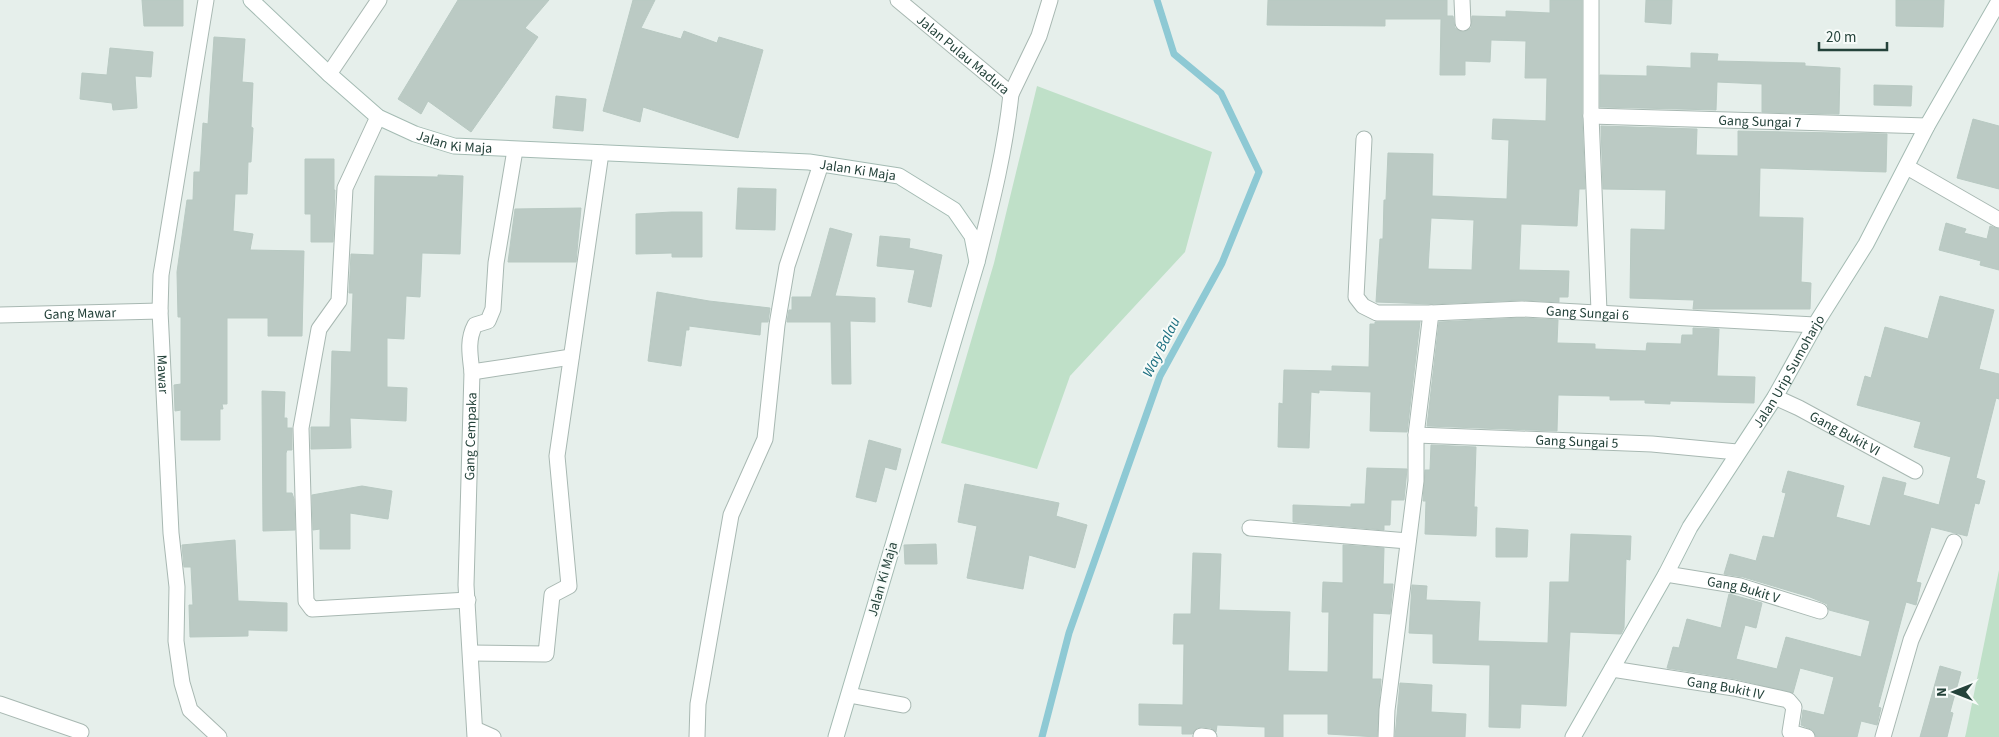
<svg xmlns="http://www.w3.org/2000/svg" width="1999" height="737" font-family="'Source Sans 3',sans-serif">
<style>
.green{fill:#bfe0c8}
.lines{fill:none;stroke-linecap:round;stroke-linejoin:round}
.stream{stroke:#8ec9d4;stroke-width:7}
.building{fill:#bbcac4;stroke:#b8c9c2;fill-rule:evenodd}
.street-casing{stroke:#a8b8b2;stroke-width:17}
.secondary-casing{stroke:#a4bbb3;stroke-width:17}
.street{stroke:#fff;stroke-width:15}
.secondary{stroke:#fff;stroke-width:15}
.labels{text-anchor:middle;stroke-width:4;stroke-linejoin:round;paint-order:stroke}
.street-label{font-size:14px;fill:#24423a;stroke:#f7fbf9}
.water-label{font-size:15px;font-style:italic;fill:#1c6f80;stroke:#f7fbf9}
</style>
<rect width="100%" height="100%" fill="#e6efeb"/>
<g class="green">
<polygon points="1037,86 1212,152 1185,252 1070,376 1037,469 941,443 994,263"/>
<polygon points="1999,570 1999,737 1965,737 1966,733"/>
</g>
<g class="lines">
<polyline class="stream" points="1042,737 1069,633 1160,376 1222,263 1259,172 1221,93 1174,54 1157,0"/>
</g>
<g class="building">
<polygon points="142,0 183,0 183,26 144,26"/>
<polygon points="458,0 549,0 525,28 538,37 471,132 428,101 421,114 398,99"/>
<polygon points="633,0 655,0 641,28 681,39 684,31 717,43 719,37 763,50 738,138 643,107 640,122 603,111"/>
<path d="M1268 0H1447V16H1453L1455 28 1463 32 1471 28 1472 16 1506 17V11L1550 13V0H1582V116L1585 189H1579L1577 226 1521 224 1519 270 1569 271 1568 297H1559V302L1522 300 1431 304 1376 302 1380 239H1383L1384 200H1386L1388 153 1433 154 1432 196 1507 199 1509 140 1492 139 1493 119 1546 121 1547 78H1525L1526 41 1491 40 1490 62 1465 61V75H1440L1441 19H1385V26L1267 25ZM1431 218 1474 220 1472 270 1428 269Z"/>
<polygon points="1646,0 1672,0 1671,24 1645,22"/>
<polygon points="1896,0 1944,0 1943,27 1896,26"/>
<polygon points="214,37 245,39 242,82 253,83 251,127 253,128 251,162 248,162 247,194 235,194 233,231 253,234 250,250 304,251 302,336 268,336 268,318 227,318 227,404 222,404 223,409 220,409 220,440 181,440 181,410 175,411 174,385 181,384 181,317 178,317 177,272 187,200 193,200 194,172 200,172 203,123 208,124"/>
<polygon points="110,48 153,52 151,77 135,76 137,108 113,110 112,103 80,99 82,73 107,75"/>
<polygon points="1691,53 1718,54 1717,61 1805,63 1805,66 1840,68 1839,114 1762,112 1762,84 1717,82 1716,110 1600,107 1600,75 1647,76 1647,66 1691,68"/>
<polygon points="1874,85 1912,86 1911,106 1874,105"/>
<polygon points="556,96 586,99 583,131 553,128"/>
<polygon points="1973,119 1999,126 1999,189 1957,178"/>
<polygon points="1601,126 1697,129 1696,155 1738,156 1738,131 1887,134 1886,172 1760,168 1759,217 1803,218 1801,282 1811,283 1810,309 1693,309 1694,300 1630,298 1631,229 1665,230 1666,190 1603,189"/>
<polygon points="305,159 334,159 334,190 335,190 333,242 311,242 311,214 305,214"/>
<polygon points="438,175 463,176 460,254 422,253 420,297 406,296 404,339 387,338 387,387 407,388 406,421 350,418 351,448 311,449 311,427 330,427 332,351 351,352 353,293 349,293 351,254 374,255 375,176 438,177"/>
<polygon points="738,188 776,189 775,230 736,229"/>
<polygon points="581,208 576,262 508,262 515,209"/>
<polygon points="672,212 702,212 702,257 672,257 672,253 636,254 636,214"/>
<polygon points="1946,223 1966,229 1964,233 1987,239 1990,226 1999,229 1999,270 1980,265 1981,261 1939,250"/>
<polygon points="830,228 852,234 835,296 875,298 875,322 850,321 851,384 832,384 831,322 787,322 789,310 792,310 792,297 811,297"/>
<polygon points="880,236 910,239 909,248 942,255 931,307 908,302 915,270 877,266"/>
<polygon points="657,292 709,301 770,308 768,322 761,322 760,335 689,326 689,330 686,330 681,366 648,361"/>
<polygon points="1940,296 1994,310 1979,369 1999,374 1999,399 1996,398 1976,478 1985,481 1979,504 1975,503 1967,536 1931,527 1916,582 1921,583 1916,605 1906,602 1878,707 1881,708 1877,725 1861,721 1857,737 1816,737 1813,730 1801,725 1803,710 1824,715 1834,677 1800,668 1793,693 1736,679 1667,668 1673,647 1679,648 1687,619 1721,628 1729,594 1762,603 1756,628 1745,625 1736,659 1777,669 1786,637 1861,657 1870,621 1829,610 1827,604 1810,597 1743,577 1724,574 1730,554 1756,561 1763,536 1774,538 1786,493 1782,492 1788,471 1844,486 1836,517 1870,526 1883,477 1906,483 1903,495 1939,505 1951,457 1914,447 1921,422 1857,405 1865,376 1871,378 1885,327 1928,339"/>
<polygon points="1522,318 1558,320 1557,343 1595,344 1595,349 1646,351 1647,343 1681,344 1682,335 1693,335 1693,328 1719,329 1717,376 1755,377 1754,403 1670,401 1670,404 1645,403 1645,400 1610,400 1610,396 1558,395 1557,431 1427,426 1439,322"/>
<polygon points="1375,322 1420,322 1407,432 1370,431 1371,392 1319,390 1319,393 1311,392 1309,448 1278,447 1279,403 1283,404 1284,370 1332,371 1332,366 1369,367 1370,324 1375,324"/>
<polygon points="262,391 285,392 284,418 287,418 287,428 292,428 292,450 287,450 286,453 286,493 292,493 294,499 295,530 263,531"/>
<polygon points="869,440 901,449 896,470 885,467 876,502 856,497"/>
<polygon points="1431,445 1476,447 1474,507 1477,507 1476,536 1425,534 1426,501 1423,501 1425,470 1430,470"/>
<polygon points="1367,468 1407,469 1404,500 1391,500 1390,525 1384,525 1384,530 1293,522 1293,505 1351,507 1351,504 1365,504"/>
<polygon points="965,484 1059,503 1056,516 1087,525 1075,568 1029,555 1023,589 967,578 977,526 958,522"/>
<polygon points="362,486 392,491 388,519 350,513 350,549 320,549 320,529 313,530 312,495"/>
<polygon points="1496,528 1528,530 1527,557 1496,557"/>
<polygon points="1571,534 1631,536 1630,560 1626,559 1624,628 1621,634 1570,632 1566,706 1521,704 1520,728 1489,727 1490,665 1433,663 1433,634 1409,633 1412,585 1427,586 1426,600 1480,602 1478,641 1548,643 1550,582 1569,582"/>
<polygon points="235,540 238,601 287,603 287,631 248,630 248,636 190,637 189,605 193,605 191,567 184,567 182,545"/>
<polygon points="936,544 937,564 905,564 904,545"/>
<polygon points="1343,545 1384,548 1383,584 1393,584 1390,614 1373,613 1372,679 1381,679 1377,737 1328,734 1328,714 1283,714 1283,737 1265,737 1265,727 1217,725 1216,732 1211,728 1202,727 1197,728 1192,734 1182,734 1182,726 1139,725 1139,704 1183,705 1184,644 1173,644 1174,614 1191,614 1193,553 1221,554 1219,610 1290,612 1288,671 1328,672 1329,612 1322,612 1323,582 1343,583"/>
<polygon points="1940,666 1961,672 1950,712 1953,713 1947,737 1920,737"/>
<polygon points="1400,683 1432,685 1431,712 1466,714 1465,737 1395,737"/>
</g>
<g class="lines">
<g class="street-casing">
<g id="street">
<path id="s1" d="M206 0 161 275 160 311 171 533 177 587 176 641 182 683 190 710 219 737"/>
<path id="s2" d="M898 0 1011 94C1005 152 991 206 977 262"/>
<polyline points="1462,0 1463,23"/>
<polyline points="1591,0 1591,116 1599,311"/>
<polyline points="329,74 379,0"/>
<polyline points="1011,94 1039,36 1050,0"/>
<path id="s3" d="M1591 116 1927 126"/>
<polyline points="378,117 345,188 339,301 319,329 301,428 306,601 312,609 468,600"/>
<path id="s4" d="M1364 139 1356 297 1363 306 1377 313H1431L1522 309 1815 325"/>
<polyline points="1907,167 1999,220"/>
<path id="s5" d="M0 315 160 311"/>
<polyline points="472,372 571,357"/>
<path id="s6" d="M1775 397 1799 408 1915 471"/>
<path id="s7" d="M1416 435 1652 444 1737 452"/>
<polyline points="1250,528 1408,541"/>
<path id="s8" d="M1666 574 1740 586 1820 611"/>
<polyline points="471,653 546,654 552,595 569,586 557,456 601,153"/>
<path id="s9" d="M1612 669 1734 688 1788 700 1794 707 1790 732 1807 737"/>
<polyline points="849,695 903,705"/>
<polyline points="0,704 81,732"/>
<polyline points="475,729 493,737"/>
<polyline points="1201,736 1209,737"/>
<path id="s10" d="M475 737 466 585 472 372C470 355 467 340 475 325L488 321 493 309 496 263 515 150"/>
<polyline points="697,737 698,704 731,515 765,439 777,325 787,266 821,164"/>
<polyline points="1386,737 1387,710 1416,481 1416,435 1431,313"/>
<polyline points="1883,737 1911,640 1954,542"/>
</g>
</g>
<g class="secondary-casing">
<g id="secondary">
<path id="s11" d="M251 0 329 74 378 117 415 134 454 146 809 162 899 176 954 210 972 236 977 262 836 737"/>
<path id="s12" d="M1573 737 1666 574 1690 527 1775 397 1815 325 1866 244 1927 126 1999 1"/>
</g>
</g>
<use href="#street" class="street"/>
<use href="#secondary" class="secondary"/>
</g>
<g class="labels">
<g class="street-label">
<text dy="5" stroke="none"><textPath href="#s2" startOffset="85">Jalan Pulau Madura</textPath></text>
<text dy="5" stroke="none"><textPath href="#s3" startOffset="169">Gang Sungai 7</textPath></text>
<text dy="5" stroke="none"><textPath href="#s11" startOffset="254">Jalan Ki Maja</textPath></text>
<text dy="5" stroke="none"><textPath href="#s11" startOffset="659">Jalan Ki Maja</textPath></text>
<text dy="5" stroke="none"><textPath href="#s4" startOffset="396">Gang Sungai 6</textPath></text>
<text dy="5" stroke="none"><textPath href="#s5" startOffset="80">Gang Mawar</textPath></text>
<text dy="5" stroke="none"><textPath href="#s12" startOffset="425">Jalan Urip Sumoharjo</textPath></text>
<text dy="5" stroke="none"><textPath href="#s1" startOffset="378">Mawar</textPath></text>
<text dy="5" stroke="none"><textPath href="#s6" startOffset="79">Gang Bukit VI</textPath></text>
<text dy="5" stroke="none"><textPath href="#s10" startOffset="301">Gang Cempaka</textPath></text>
<text dy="5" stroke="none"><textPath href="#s7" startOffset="161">Gang Sungai 5</textPath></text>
<text transform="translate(882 579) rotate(-74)" y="5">Jalan Ki Maja</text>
<text dy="5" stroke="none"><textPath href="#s8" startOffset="79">Gang Bukit V</textPath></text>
<text dy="5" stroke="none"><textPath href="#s9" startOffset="115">Gang Bukit IV</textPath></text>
</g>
<g class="water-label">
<text transform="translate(1161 347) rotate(-63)" y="5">Way Balau</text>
</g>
</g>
<g transform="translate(1954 692) rotate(270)" stroke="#f7fbf9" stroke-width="4" paint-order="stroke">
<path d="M0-4L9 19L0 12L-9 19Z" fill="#24423a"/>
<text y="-8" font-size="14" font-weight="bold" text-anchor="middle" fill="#24423a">N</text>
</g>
<path d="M1819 42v8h68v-8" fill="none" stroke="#24423a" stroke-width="2.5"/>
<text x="1826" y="42" font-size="15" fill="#24423a" stroke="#f7fbf9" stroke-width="4" paint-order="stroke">20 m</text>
</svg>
